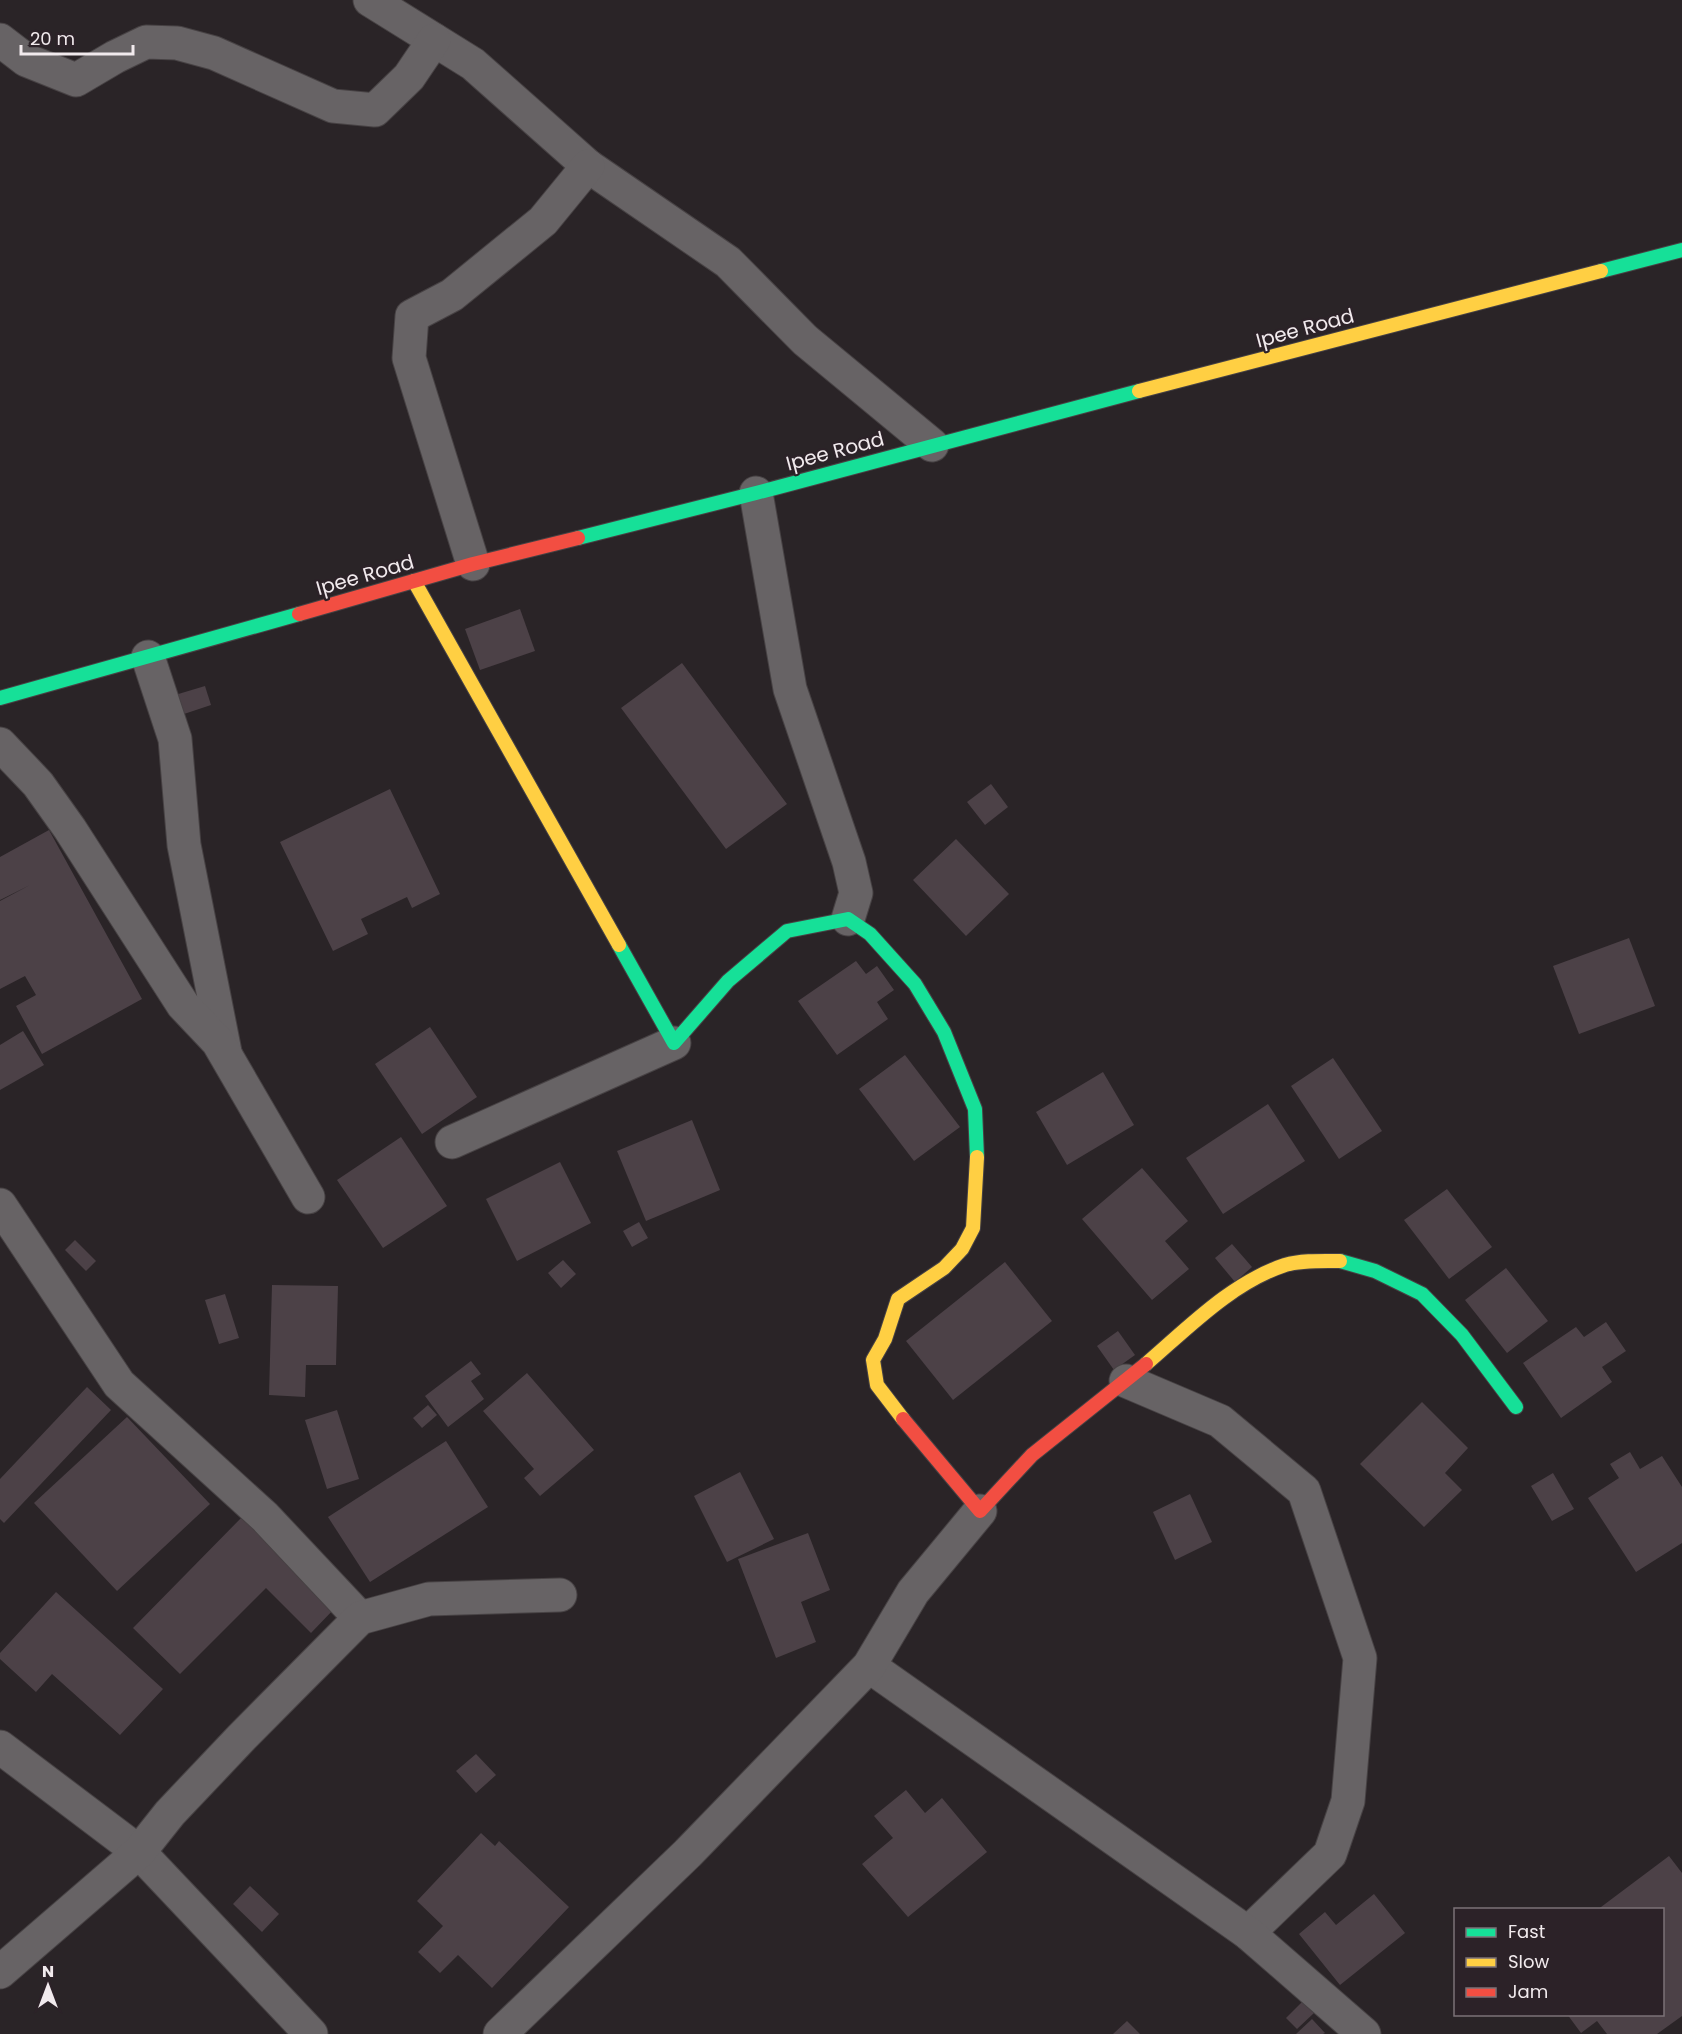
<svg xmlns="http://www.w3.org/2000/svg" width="1682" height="2034" font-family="Poppins,sans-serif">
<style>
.building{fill:#4c4147}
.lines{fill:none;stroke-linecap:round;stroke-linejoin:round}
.street-casing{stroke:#474244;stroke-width:35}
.fast-casing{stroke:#474244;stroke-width:16}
.slow-casing{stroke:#474244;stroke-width:16}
.jam-casing{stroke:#474244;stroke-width:16}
.street{stroke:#676365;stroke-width:33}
.fast{stroke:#16e098;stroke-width:14}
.slow{stroke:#ffcf43;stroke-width:14}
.jam{stroke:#f24e42;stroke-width:14}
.labels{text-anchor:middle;stroke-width:4.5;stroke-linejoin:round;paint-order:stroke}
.street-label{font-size:20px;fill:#f1eaed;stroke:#2c2228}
</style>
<rect width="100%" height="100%" fill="#2a2427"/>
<g class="building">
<polygon points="520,609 535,651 480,670 465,629"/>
<polygon points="682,663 787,804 726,849 621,708"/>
<polygon points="205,686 211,705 181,715 175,695"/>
<polygon points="991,784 1008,807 985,825 967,802"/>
<polygon points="390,789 440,894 412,908 407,897 361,919 368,934 333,951 280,842"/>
<polygon points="49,830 142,999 42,1054 16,1006 36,995 25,976 0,989 0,901 30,885 0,900 0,857"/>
<polygon points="956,839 1009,894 966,936 913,880"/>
<polygon points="1629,938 1655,1006 1579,1034 1553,966"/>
<polygon points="856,961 866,974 877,966 894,990 877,1002 888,1019 837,1055 798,1001"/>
<polygon points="430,1027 477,1097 422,1134 375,1064"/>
<polygon points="23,1031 44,1065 0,1090 0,1045"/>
<polygon points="905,1055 960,1127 914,1161 859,1089"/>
<polygon points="1333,1058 1382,1131 1339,1159 1291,1086"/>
<polygon points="1103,1072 1134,1125 1067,1165 1036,1112"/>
<polygon points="1268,1104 1305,1161 1223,1214 1186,1158"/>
<polygon points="692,1120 720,1190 646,1221 617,1151"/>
<polygon points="401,1137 447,1206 383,1248 337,1180"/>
<polygon points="560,1162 591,1223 517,1261 486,1199"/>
<polygon points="1142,1168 1188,1221 1165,1241 1189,1269 1152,1300 1082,1219"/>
<polygon points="1447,1189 1492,1247 1449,1279 1404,1220"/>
<polygon points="639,1222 648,1238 632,1247 623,1231"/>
<polygon points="75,1240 96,1261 86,1271 65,1250"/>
<polygon points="1232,1244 1252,1267 1235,1282 1215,1258"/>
<polygon points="563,1260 576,1274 561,1288 548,1273"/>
<polygon points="1005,1262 1052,1321 953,1400 906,1341"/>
<polygon points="1506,1268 1548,1321 1507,1353 1465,1300"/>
<polygon points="272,1285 338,1286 336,1365 306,1365 305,1397 269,1395"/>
<polygon points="225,1294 239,1338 219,1344 205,1300"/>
<polygon points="1606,1322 1626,1351 1602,1367 1612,1382 1561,1418 1523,1363 1576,1327 1584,1337"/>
<polygon points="1118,1331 1135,1355 1114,1370 1097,1346"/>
<polygon points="471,1361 481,1374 471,1381 484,1399 448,1427 425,1396"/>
<polygon points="527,1373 594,1450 540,1496 524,1478 534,1469 483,1411"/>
<polygon points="87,1387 111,1410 4,1523 0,1519 0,1479"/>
<polygon points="1422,1402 1468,1448 1445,1473 1462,1490 1424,1527 1360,1464"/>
<polygon points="428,1405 437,1415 422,1428 413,1418"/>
<polygon points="337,1410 359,1479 327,1489 305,1420"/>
<polygon points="127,1417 210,1504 117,1591 34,1503"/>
<polygon points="446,1441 488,1507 370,1582 328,1517"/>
<polygon points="1630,1452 1640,1469 1662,1456 1682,1487 1682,1543 1636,1572 1588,1498 1619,1478 1610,1464"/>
<polygon points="740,1472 774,1539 727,1562 694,1496"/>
<polygon points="1553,1473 1574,1509 1552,1521 1531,1486"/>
<polygon points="1190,1494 1212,1542 1175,1560 1153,1512"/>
<polygon points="242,1517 335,1608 311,1633 266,1588 180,1674 133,1628"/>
<polygon points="808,1533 830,1590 801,1602 816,1642 776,1658 738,1559"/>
<polygon points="56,1592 163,1689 120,1735 52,1674 36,1692 0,1659 0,1653"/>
<polygon points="476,1754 496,1775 476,1793 456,1771"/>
<polygon points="906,1790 925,1813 942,1798 987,1852 908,1917 862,1864 893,1838 874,1816"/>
<polygon points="481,1833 495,1846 499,1841 569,1907 492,1988 458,1955 440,1973 418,1952 443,1926 417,1901"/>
<polygon points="1669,1856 1682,1873 1682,2016 1657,2034 1607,2034 1597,2021 1581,2033 1567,2014 1662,2014 1662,1910 1597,1910"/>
<polygon points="250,1886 279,1914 262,1932 233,1904"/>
<polygon points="1374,1894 1405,1933 1340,1985 1299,1934 1325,1912 1336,1925"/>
<polygon points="1302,2002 1314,2013 1297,2029 1286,2018"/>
<polygon points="1312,2019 1325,2033 1323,2034 1296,2034"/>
<polygon points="1127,2021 1140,2034 1113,2034"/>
</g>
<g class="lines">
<g class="street-casing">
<g id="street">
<polyline points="370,0 473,64 588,166 728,262 805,340 932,445"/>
<polyline points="0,40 26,60 76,80 115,57 146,42 177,43 214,53 333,106 375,110 409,77 434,40"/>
<polyline points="756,493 790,689 849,862 856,893 848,919"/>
<polyline points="473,564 409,358 412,316 452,295 543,221 588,166"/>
<polyline points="148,657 175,739 184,845 225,1052"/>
<polyline points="0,744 38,784 70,829 183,1005 218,1042 308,1197"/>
<polyline points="452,1142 674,1043"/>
<polyline points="0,1205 119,1384 265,1517 360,1618"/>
<polyline points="1126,1381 1220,1421 1304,1491 1360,1658 1348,1801 1330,1854 1248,1933"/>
<polyline points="869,1666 1248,1933 1364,2034"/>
<polyline points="0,1747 139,1852 311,2034"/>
<polyline points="0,1972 139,1852 170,1813 242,1737 360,1618 429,1599 560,1595"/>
<polyline points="500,2034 688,1853 869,1666 913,1592 980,1511"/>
</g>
</g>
<g class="fast-casing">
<g id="fast">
<polyline points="1601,271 1682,250"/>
<polyline points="578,538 756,493 1139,391"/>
<polyline points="0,698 299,614"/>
<polyline points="619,945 674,1043 728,981 787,931 848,919 870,934 915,984 944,1032 975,1109 977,1157"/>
<polyline points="1340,1261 1375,1271 1422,1294 1462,1335 1516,1407"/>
</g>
</g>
<g class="slow-casing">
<g id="slow">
<polyline points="1139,391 1601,271"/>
<polyline points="414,581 619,945"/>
<path d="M1146 1364C1188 1328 1231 1283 1285 1265 1302 1260 1323 1261 1340 1261"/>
<polyline points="903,1419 877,1385 873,1360 885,1339 898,1299 944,1268 962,1249 973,1228 977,1157"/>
</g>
</g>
<g class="jam-casing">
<g id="jam">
<polyline points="299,614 473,564 578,538"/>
<polyline points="903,1419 980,1511 1032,1455 1146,1364"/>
</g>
</g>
<use href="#street" class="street"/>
<use href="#fast" class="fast"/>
<use href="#slow" class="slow"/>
<use href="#jam" class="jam"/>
</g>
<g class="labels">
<g class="street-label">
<text transform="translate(1305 328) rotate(-15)" y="7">Ipee Road</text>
<text transform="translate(835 451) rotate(-15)" y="7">Ipee Road</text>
<text transform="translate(365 575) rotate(-16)" y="7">Ipee Road</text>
</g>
</g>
<rect x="1454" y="1908" width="210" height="108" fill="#2c2228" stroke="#7b7277" stroke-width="1.5"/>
<rect x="1466" y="1928" width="30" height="9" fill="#16e098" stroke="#7b7277" stroke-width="1.5"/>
<text x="1508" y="1938" font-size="18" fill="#f1eaed">Fast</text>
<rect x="1466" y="1958" width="30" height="9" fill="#ffcf43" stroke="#7b7277" stroke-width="1.5"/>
<text x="1508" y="1968" font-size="18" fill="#f1eaed">Slow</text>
<rect x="1466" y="1988" width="30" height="9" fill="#f24e42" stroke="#7b7277" stroke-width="1.5"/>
<text x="1508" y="1998" font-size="18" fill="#f1eaed">Jam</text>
<g transform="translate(48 1986)" stroke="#2c2228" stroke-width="4.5" paint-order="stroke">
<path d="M0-4.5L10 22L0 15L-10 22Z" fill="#f1eaed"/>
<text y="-9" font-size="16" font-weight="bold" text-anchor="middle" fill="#f1eaed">N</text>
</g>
<path d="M21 45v9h112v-9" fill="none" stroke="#f1eaed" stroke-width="3"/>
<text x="30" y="45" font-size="18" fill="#f1eaed" stroke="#2c2228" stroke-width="4.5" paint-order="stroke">20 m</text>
</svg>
